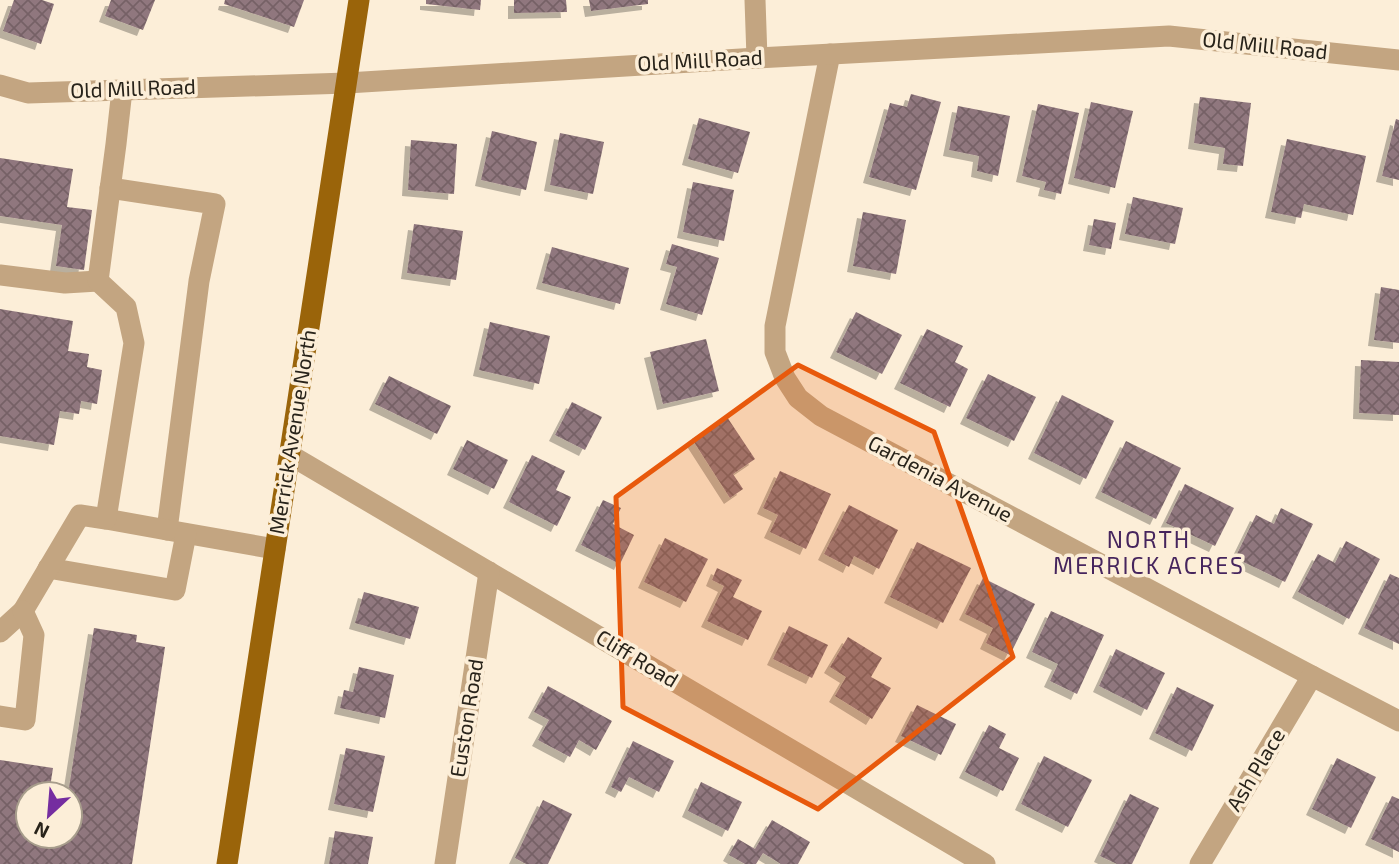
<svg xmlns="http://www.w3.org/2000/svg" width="1399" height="864" font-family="'Exo 2',sans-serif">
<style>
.building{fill:url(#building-cross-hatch);filter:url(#shadow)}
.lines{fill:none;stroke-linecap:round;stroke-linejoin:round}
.minor{stroke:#c3a581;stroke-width:21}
.major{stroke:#9a640a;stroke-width:21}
.marked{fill:#e8590c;fill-opacity:0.2;stroke:#e8590c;stroke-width:5;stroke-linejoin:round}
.labels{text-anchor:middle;stroke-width:7;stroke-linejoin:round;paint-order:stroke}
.street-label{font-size:21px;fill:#28231a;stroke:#fceed8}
.neighbourhood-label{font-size:23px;letter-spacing:2px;fill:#46255d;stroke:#fceed8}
</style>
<defs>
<pattern id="building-cross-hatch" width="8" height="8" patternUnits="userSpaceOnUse" patternTransform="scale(1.75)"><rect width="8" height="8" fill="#90777e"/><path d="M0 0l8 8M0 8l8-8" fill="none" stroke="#766166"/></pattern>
<filter id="shadow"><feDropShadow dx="-6" dy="6" stdDeviation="0" flood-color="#0004"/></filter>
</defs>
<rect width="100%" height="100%" fill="#fceed8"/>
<g class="building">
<polygon points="14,0 42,0 54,4 41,44 3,31"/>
<polygon points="111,0 155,0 143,30 105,16"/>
<polygon points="225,0 304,0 294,27 224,4"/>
<polygon points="426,0 481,0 480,10 426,4"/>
<polygon points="514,0 566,0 567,12 514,13"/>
<polygon points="589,0 648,0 648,4 591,11"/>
<polygon points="911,94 941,102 916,190 869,177 890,103 907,107"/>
<polygon points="1200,97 1251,103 1243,166 1223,164 1225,148 1194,143"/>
<polygon points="1091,102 1133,111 1115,188 1074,178"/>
<polygon points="1038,104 1079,113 1061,194 1044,190 1046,182 1022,176"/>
<polygon points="958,106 1010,116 998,176 977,171 979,156 949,150"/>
<polygon points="699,118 750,132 738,173 688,159"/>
<polygon points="1396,119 1399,120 1399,180 1382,176"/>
<polygon points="492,131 537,142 526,190 481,180"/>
<polygon points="560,133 604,142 593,194 550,185"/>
<polygon points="1287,139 1366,156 1353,215 1304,204 1301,218 1271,212"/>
<polygon points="411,140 457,144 454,194 408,190"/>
<polygon points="0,158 73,169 67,207 92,210 84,270 56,266 62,225 0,216"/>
<polygon points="693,182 734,190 724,241 683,232"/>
<polygon points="1133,197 1183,208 1175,244 1125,234"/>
<polygon points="863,212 906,220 896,274 853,266"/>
<polygon points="1094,219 1116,223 1111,249 1089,245"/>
<polygon points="414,224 463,231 456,280 407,273"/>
<polygon points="672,244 719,258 702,315 666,304 677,267 666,264"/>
<polygon points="552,247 629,268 620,304 542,283"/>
<polygon points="1381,287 1399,290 1399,343 1374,340"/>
<polygon points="0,309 73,321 68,351 89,354 87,367 102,370 97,404 81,401 79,414 60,411 54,445 0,436"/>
<polygon points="856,312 902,335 882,374 836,352"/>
<polygon points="490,322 550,336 539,384 479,370"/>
<polygon points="927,329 963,346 955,362 968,369 950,407 900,383"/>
<polygon points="706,339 719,391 663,404 650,352"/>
<polygon points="1361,360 1399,362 1399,415 1359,413"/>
<polygon points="988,374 1036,397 1014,441 966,418"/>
<polygon points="389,376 451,406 437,434 375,404"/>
<polygon points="1062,395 1114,421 1086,479 1034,453"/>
<polygon points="572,402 602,417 585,450 555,435"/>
<polygon points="727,417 755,459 733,474 743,489 730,498 692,439"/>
<polygon points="467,440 508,460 494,489 453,469"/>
<polygon points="1126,441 1181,468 1156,519 1101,492"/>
<polygon points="532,455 565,471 556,490 571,497 557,526 509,502"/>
<polygon points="780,471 831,494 806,549 770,532 778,515 763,508"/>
<polygon points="1185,484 1234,508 1215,546 1166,523"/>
<polygon points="603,500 621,508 613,524 634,535 620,564 581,545"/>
<polygon points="849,505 898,530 879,569 854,556 849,567 824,554"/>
<polygon points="1281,508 1313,524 1285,582 1235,558 1256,515 1274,524"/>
<polygon points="665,538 708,559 686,602 644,582"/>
<polygon points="1346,541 1380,559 1349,619 1298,592 1318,554 1335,563"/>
<polygon points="917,542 971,568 943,623 890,597"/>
<polygon points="717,568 742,580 733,597 762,611 748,640 707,621 724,586 712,580"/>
<polygon points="1390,574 1399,578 1399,644 1364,628"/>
<polygon points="983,578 1035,604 1010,655 986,643 993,628 965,614"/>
<polygon points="364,592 419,607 410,639 355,623"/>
<polygon points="1051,611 1104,635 1077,694 1050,681 1058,664 1032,652"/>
<polygon points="789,626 828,645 812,678 773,659"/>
<polygon points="94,628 137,635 136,642 165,647 132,864 0,864 0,760 53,768 49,794 28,794 28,836 70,836 70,794 68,794"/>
<polygon points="848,637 882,658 871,677 891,688 872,719 835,696 846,677 830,667"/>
<polygon points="1116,649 1165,673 1147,710 1099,686"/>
<polygon points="359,667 394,675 385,718 340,708 344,690 353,692"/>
<polygon points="548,686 612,721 596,750 579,740 570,757 538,740 549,720 534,712"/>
<polygon points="1177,687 1214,705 1192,751 1155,733"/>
<polygon points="917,705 956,724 941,755 901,736"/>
<polygon points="989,725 1006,734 999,748 1019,758 1003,791 965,772"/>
<polygon points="633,741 674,761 659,792 629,777 621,792 611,787"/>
<polygon points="346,748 385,756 373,812 334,804"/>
<polygon points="1044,756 1092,780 1068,827 1021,804"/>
<polygon points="1337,758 1376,777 1351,828 1312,809"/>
<polygon points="701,782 742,802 728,831 688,811"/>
<polygon points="1130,794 1159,808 1132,864 1117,864 1100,856"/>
<polygon points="1392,796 1399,799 1399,852 1371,839"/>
<polygon points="543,800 572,814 548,864 526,864 515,858"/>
<polygon points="772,820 810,842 798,864 781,864 763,853 756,864 745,864 729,855 738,839 755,849"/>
<polygon points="335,831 373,837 368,864 329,864"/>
</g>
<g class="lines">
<g class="minor">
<polyline points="755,0 757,58"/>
<polyline points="830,54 775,326 775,352 785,378 798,398 821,416 1312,676 1399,721"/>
<polyline points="0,85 28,93 347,83 757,58 1169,36 1399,60"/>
<polyline points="110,188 215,204 199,281 167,530 275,549"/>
<polyline points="0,275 65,283 98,281"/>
<polyline points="290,455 985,864"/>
<polyline points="106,519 167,530"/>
<polyline points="48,568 175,590 186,534"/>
<polyline points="0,632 23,611 80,515 106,519 134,343 126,307 98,281 116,144 122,90"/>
<polyline points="0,716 25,720 34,635 23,611"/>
<polyline points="445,864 489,572"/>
<polyline points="1200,864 1312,676"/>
</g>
<polyline class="major" points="227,864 359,0"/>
</g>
<path class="marked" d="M798 365 934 432 1013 657 818 809 623 707 616 497Z"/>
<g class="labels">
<g class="street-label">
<text transform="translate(1265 46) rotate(6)" y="7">Old Mill Road</text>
<text transform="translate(700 61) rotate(-3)" y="7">Old Mill Road</text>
<text transform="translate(133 89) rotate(-2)" y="7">Old Mill Road</text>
<text transform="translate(293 432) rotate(-81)" y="7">Merrick Avenue North</text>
<text transform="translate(940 479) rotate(28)" y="7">Gardenia Avenue</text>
<text transform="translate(637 659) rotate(31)" y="7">Cliff Road</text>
<text transform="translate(467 718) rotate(-81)" y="7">Euston Road</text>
<text transform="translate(1256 770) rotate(-59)" y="7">Ash Place</text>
</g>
<g class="neighbourhood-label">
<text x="1149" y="548">NORTH<tspan x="1149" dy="26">MERRICK ACRES</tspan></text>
</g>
</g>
<g transform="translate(49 815) rotate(206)"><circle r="33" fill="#fceed8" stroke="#a79d8c" stroke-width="2"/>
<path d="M0-5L12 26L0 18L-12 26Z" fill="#752da0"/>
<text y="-10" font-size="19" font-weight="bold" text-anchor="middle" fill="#28231a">N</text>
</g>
</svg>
